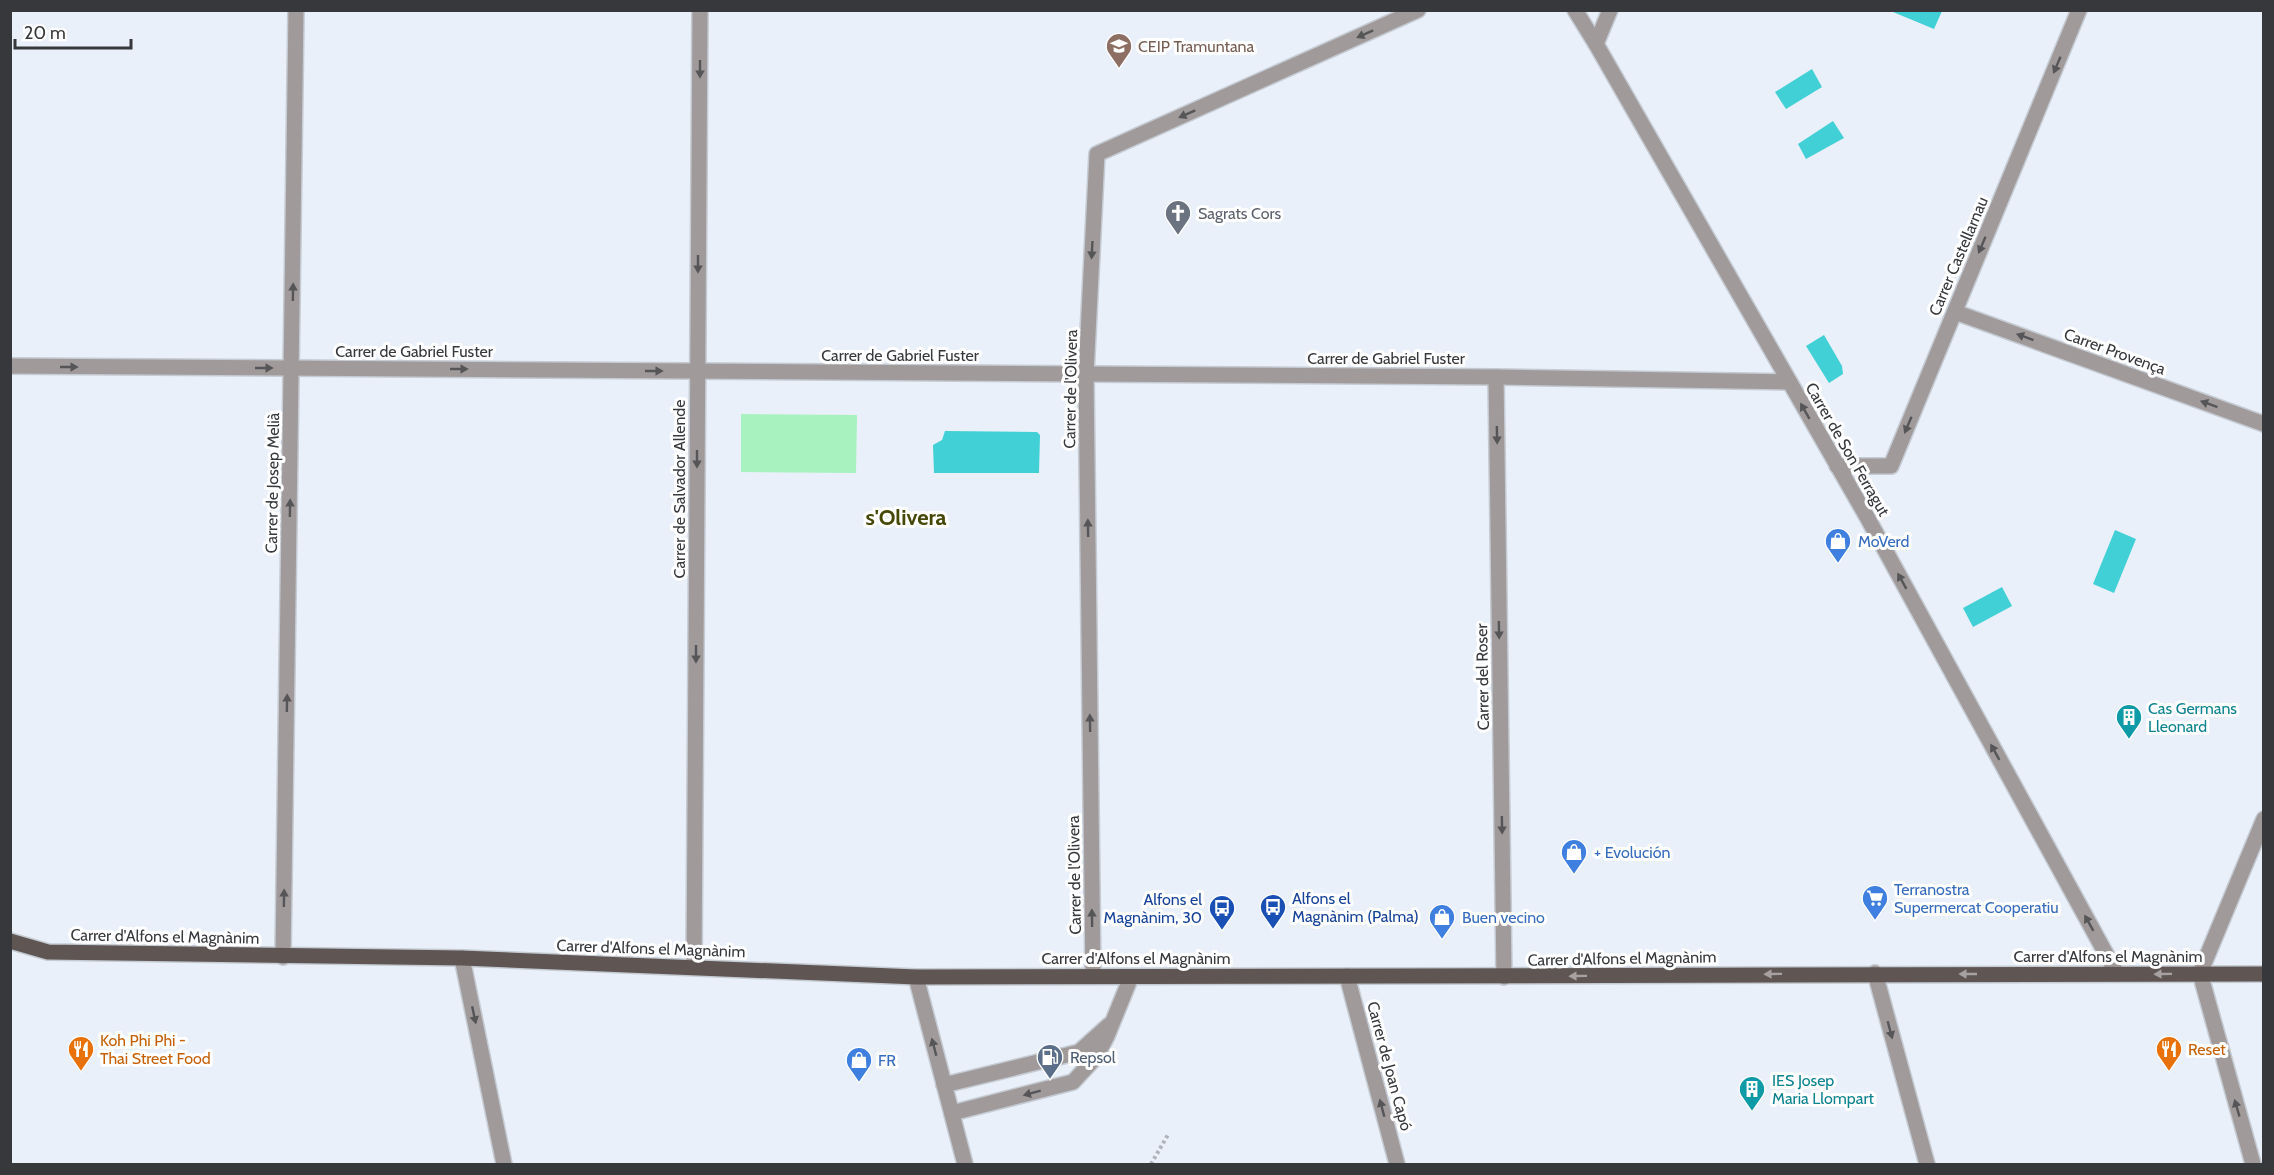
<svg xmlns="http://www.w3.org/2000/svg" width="2274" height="1175" font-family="Cabin,sans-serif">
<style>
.green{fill:#a7f2be}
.water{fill:#41d0d5}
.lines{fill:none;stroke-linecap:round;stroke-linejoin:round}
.minor-casing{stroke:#c5cbd3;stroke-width:18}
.major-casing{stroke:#c5cbd3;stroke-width:18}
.path{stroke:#aeb3bb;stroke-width:4;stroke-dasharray:3 3;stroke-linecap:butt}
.minor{stroke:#a09a9a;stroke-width:15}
.major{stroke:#5f5654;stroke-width:15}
.oneway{fill:#565558}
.oneway2{fill:#a7a2a1}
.labels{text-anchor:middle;stroke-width:6;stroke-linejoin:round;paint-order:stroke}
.education-label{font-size:16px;fill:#785e54;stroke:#fff;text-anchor:start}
.worship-label{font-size:16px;fill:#5b616d;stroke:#fff;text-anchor:start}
.street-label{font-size:16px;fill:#36383c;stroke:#fff}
.shop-label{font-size:16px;fill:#366cbe;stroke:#fff;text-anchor:start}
.culture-label{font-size:16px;fill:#0d838f;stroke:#fff;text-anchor:start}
.transit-label{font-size:16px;fill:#164399;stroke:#fff;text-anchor:start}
.food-label{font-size:16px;fill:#c56008;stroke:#fff;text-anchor:start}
.service-label{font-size:16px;fill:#4e5e75;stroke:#fff;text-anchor:start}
.district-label{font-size:22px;font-weight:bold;fill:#464808;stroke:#fff}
</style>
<rect width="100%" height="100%" fill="#e9f0f9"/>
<polygon class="green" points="741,414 857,415 856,473 741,472"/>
<g class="water">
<polygon points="1894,10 1942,10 1942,11 1934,29 1893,12"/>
<polygon points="1812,69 1822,87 1786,109 1775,92"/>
<polygon points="1833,121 1844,138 1806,159 1798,144"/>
<polygon points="1824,335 1842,366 1843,374 1829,383 1806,346"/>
<polygon points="945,431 1037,432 1040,435 1039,473 934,473 933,445 942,440"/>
<polygon points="2115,530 2136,539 2114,593 2093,584"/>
<polygon points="2002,587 2012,606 1973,627 1963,608"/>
</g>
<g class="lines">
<g class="minor-casing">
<g id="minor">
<polyline points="1575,10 1596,44 1867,517 2117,974"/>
<polyline points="1596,44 1610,10"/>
<polyline points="1955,312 2264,424"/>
<polyline points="10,366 1496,377 1788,382"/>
<polyline points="1496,377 1504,977"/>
<polyline points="1837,466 1891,466 2079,10"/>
<polyline points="283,957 296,10"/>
<polyline points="462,958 504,1164"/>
<polyline points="694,967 700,10"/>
<polyline points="1875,973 1927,1164"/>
<polyline points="1093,976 1086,374 1097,154 1418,10"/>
<polyline points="1347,976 1397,1164"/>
<polyline points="916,977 965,1164"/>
<polyline points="944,1085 1079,1052 1109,1025"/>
<polyline points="952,1113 1073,1082 1096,1057 1107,1036 1131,977"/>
<polyline points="2253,1164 2200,973 2264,819"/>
</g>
</g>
<g class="major-casing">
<polyline id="major" points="10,941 48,952 462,958 916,977 2264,974"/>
</g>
<polyline class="path" points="1151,1164 1169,1133"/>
<use href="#minor" class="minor"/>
<use href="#major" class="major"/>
</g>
<defs><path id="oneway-solid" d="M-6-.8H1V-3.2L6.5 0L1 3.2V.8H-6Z" transform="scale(1.5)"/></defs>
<g class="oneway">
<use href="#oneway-solid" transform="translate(1365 34) rotate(156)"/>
<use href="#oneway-solid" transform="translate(2057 65) rotate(113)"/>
<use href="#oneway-solid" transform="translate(700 69) rotate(90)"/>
<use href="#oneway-solid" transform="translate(1187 114) rotate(156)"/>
<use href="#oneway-solid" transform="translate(1982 245) rotate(113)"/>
<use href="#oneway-solid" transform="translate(1092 250) rotate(93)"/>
<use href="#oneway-solid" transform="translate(698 264) rotate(90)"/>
<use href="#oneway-solid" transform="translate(293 292) rotate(-89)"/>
<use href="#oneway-solid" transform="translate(2025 337) rotate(-160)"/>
<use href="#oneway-solid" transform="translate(69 367)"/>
<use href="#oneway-solid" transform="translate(264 368)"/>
<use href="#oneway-solid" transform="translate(459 369)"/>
<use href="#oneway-solid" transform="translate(654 371)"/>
<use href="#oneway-solid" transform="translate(2209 404) rotate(-160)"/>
<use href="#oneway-solid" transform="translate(1805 411) rotate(-120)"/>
<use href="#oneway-solid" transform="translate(1908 425) rotate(113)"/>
<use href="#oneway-solid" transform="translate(1497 435) rotate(89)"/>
<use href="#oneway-solid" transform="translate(697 459) rotate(90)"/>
<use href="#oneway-solid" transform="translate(290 508) rotate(-89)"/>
<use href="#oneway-solid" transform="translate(1088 528) rotate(-91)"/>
<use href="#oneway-solid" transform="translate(1902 581) rotate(-119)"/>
<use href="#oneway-solid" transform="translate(1499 630) rotate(89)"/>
<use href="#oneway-solid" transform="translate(696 654) rotate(90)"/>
<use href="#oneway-solid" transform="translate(287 703) rotate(-89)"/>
<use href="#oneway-solid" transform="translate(1090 723) rotate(-91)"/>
<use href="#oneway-solid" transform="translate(1995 752) rotate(-119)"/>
<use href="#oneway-solid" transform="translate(1502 825) rotate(89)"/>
<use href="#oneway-solid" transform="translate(284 898) rotate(-89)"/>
<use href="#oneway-solid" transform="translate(1092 918) rotate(-91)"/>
<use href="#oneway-solid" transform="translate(2089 923) rotate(-119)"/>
<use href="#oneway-solid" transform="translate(474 1015) rotate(78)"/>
<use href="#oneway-solid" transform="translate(1890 1030) rotate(75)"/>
<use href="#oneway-solid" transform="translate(934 1047) rotate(-105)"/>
<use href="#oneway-solid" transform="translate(1032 1093) rotate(165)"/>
<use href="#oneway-solid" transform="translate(1382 1108) rotate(-105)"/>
<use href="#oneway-solid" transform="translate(2237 1108) rotate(-106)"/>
</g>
<g class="oneway2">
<use href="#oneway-solid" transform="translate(1773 974) rotate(179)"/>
<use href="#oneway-solid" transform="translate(1968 974) rotate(-180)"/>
<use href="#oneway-solid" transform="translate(2163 974) rotate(179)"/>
<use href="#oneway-solid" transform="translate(1578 976) rotate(179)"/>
</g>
<defs>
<g id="school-pin" transform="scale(1.35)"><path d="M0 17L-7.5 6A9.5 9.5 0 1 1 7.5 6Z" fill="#8d6e63" stroke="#fff"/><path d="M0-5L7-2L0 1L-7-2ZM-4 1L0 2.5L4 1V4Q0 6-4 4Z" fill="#fff"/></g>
<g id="church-pin" transform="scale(1.35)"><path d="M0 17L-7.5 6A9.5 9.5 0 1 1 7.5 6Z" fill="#6b7280" stroke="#fff"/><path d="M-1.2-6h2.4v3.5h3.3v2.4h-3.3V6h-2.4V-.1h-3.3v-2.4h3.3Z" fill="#fff"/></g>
<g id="shop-pin" transform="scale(1.35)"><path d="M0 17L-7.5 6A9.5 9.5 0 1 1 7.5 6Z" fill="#3f7fe0" stroke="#fff"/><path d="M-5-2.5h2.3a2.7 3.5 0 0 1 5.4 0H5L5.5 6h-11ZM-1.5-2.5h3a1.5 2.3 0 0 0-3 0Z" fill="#fff"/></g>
<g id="building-pin" transform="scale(1.35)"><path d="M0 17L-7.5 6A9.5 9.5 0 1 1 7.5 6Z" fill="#0f9aa8" stroke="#fff"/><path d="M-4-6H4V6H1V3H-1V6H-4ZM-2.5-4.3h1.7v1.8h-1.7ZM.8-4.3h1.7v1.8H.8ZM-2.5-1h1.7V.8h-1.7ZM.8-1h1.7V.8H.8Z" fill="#fff"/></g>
<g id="supermarket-pin" transform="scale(1.35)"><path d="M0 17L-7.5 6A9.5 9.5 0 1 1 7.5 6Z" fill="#3f7fe0" stroke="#fff"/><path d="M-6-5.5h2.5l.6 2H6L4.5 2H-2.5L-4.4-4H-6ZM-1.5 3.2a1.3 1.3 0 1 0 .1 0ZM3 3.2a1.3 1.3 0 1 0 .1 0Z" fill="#fff"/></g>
<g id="bus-pin" transform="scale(1.35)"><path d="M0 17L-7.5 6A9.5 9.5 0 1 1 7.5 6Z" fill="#1a4fb4" stroke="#fff"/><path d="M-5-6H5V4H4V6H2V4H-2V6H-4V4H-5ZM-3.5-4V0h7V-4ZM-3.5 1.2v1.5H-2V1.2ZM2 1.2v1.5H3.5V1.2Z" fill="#fff"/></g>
<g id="restaurant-pin" transform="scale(1.35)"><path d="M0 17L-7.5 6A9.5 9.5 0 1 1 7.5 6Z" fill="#e8710a" stroke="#fff"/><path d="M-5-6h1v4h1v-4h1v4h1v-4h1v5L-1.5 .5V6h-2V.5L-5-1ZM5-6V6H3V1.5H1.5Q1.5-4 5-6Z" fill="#fff"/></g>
<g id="fuel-pin" transform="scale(1.35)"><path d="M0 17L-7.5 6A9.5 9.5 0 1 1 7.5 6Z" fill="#5c6f8a" stroke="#fff"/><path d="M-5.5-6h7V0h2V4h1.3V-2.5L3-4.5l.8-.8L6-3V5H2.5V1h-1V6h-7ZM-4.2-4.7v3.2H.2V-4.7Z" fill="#fff"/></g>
</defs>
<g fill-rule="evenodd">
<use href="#school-pin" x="1119" y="46"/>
<use href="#church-pin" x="1178" y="213"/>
<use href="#shop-pin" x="1838" y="541"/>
<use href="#building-pin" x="2129" y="717"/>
<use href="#shop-pin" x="1574" y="852"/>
<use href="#supermarket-pin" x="1875" y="898"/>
<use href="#bus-pin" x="1273" y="907"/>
<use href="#bus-pin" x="1222" y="908"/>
<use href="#shop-pin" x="1442" y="917"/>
<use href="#restaurant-pin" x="81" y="1049"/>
<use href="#restaurant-pin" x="2169" y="1049"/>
<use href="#fuel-pin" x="1050" y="1057"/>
<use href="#shop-pin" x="859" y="1060"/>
<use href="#building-pin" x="1752" y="1089"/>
</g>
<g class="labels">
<g class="education-label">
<text x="1138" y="52">CEIP Tramuntana</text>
</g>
<g class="worship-label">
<text x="1198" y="219">Sagrats Cors</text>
</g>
<g class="street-label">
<text transform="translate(1958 256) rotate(-67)" y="6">Carrer Castellarnau</text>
<text x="414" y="357">Carrer de Gabriel Fuster</text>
<text transform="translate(2115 351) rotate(20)" y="6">Carrer Provença</text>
<text x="900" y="361">Carrer de Gabriel Fuster</text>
<text x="1386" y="364">Carrer de Gabriel Fuster</text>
<text transform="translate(1070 389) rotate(-89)" y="6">Carrer de l'Olivera</text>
<text transform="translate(1848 449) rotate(60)" y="6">Carrer de Son Ferragut</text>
<text transform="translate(272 483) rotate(-89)" y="6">Carrer de Josep Melià</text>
<text transform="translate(679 489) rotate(-90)" y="6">Carrer de Salvador Allende</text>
<text transform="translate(1482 677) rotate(-91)" y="6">Carrer del Roser</text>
<text transform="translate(1074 875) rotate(-91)" y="6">Carrer de l'Olivera</text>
<text transform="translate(165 936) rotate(1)" y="6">Carrer d'Alfons el Magnànim</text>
<text transform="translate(651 948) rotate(2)" y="6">Carrer d'Alfons el Magnànim</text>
<text x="2108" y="962">Carrer d'Alfons el Magnànim</text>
<text x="1136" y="964">Carrer d'Alfons el Magnànim</text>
<text transform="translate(1622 958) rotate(-1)" y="6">Carrer d'Alfons el Magnànim</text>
<text transform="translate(1390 1066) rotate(75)" y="6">Carrer de Joan Capó</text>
</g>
<g class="shop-label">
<text x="1858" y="547">MoVerd</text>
<text x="1594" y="858">+ Evolución</text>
<text x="1894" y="895">Terranostra<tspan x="1894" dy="18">Supermercat Cooperatiu</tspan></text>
<text x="1462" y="923">Buen vecino</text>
<text x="878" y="1066">FR</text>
</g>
<g class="culture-label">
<text x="2148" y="714">Cas Germans<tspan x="2148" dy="18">Lleonard</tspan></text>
<text x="1772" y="1086">IES Josep<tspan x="1772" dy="18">Maria Llompart</tspan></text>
</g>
<g class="transit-label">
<text x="1292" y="904">Alfons el<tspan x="1292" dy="18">Magnànim (Palma)</tspan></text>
<text x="1202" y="905" text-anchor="end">Alfons el<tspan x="1202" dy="18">Magnànim, 30</tspan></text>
</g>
<g class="food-label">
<text x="100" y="1046">Koh Phi Phi -<tspan x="100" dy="18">Thai Street Food</tspan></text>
<text x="2188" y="1055">Reset</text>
</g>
<g class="service-label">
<text x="1070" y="1063">Repsol</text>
</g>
<g class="district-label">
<text x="906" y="525">s'Olivera</text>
</g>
</g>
<rect width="2274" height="1175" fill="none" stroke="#36383c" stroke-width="24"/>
<path d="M15 39v9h116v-9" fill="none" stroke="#36383c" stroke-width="3"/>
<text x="24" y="39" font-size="18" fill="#36383c" stroke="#ffffff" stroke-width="4.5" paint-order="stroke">20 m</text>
</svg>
